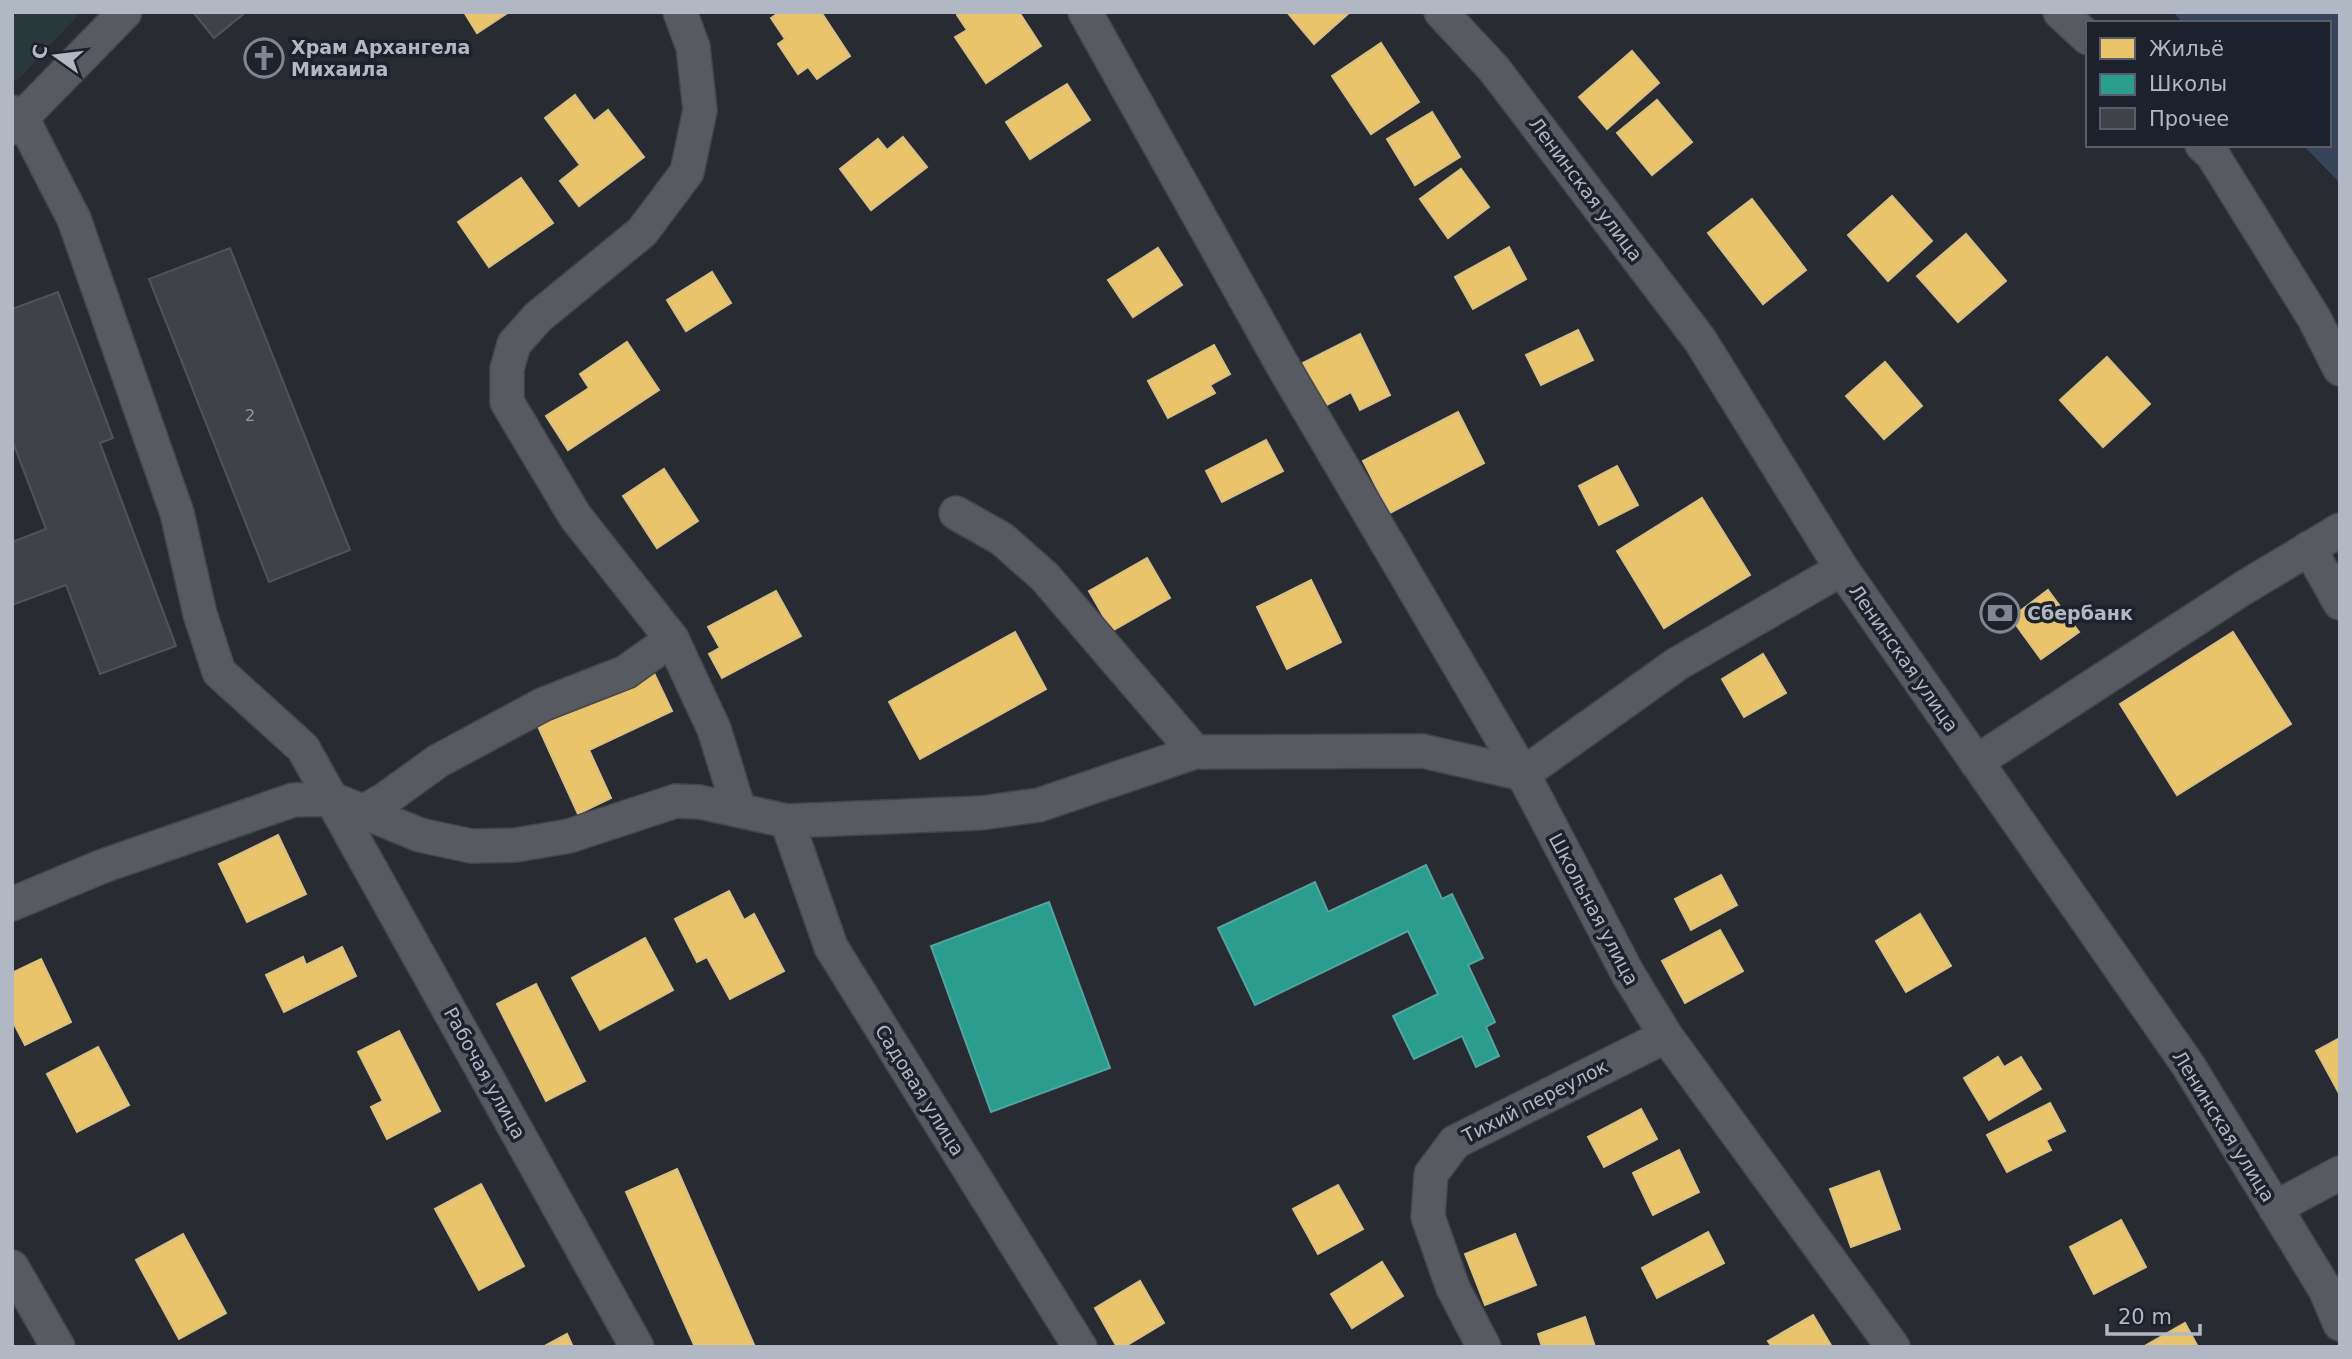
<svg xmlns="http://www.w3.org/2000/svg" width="2352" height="1359" font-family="'DejaVu Sans',sans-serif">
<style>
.green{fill:#29383b}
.water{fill:#38445a}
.homes{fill:#e9c46a;stroke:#d8c085;stroke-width:2}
.schools{fill:#2a9d8f;stroke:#53a59f;stroke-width:2}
.building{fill:#3f4247;stroke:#4f535a;stroke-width:2}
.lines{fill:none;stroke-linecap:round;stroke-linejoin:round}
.minor-casing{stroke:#44464c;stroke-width:36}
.minor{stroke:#585a61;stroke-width:33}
.labels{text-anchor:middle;stroke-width:7;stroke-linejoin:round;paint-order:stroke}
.number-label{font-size:16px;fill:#959aa5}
.poi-label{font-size:19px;font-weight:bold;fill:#b2b7c4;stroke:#1c212c;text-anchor:start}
.street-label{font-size:19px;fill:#b2b7c4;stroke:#1c212c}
</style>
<rect width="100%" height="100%" fill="#282b32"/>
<polygon class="green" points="12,12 81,12 17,81 12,78"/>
<polygon class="water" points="2173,12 2340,12 2340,183 2303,145 2329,145 2329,23 2183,23"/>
<g class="homes">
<polygon points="464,12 509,12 477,33"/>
<polygon points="780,12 821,12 850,56 817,79 808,67 798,74 778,44 785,39 771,18"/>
<polygon points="961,12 1019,12 1041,46 986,83 955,37 967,30 957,15"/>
<polygon points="1287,12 1350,12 1314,44"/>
<polygon points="1381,43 1419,102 1371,134 1332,76"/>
<polygon points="1632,51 1659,83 1607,129 1579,97"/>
<polygon points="1067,84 1090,120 1030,159 1006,122"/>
<polygon points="575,95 594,121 608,110 644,157 579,206 560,181 580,165 545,118"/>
<polygon points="1657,100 1692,142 1652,175 1617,133"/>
<polygon points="1432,112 1460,157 1415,185 1387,139"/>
<polygon points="903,137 927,167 871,210 840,169 878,139 887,150"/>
<polygon points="1461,169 1489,207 1448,238 1420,199"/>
<polygon points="521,178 553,223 489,267 458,222"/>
<polygon points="1892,196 1932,241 1888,281 1848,235"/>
<polygon points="1752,199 1806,270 1763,304 1708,233"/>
<polygon points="1966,234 2006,281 1958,322 1917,276"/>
<polygon points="1509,247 1526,279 1473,309 1455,277"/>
<polygon points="1158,248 1182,285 1133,317 1108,280"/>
<polygon points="712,272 731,303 686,331 667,300"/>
<polygon points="1578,330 1593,360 1541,385 1526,355"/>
<polygon points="1360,334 1390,395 1360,410 1351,392 1325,406 1303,363"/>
<polygon points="627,342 659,390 568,450 546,416 589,388 580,374"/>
<polygon points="1214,345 1230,374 1210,385 1215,393 1168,418 1148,381"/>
<polygon points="2107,357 2150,404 2103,447 2060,400"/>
<polygon points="1885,362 1922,406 1884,439 1846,396"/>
<polygon points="1458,412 1484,463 1390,513 1363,461"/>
<polygon points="1266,440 1283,471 1222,502 1206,471"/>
<polygon points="1617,466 1638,505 1599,525 1579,486"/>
<polygon points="664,469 698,521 657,548 623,496"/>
<polygon points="1702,498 1750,575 1664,628 1617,551"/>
<polygon points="1147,558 1170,598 1112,631 1089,591"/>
<polygon points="1311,580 1341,642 1287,669 1257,607"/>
<polygon points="2048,590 2079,632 2041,659 2011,618"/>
<polygon points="776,591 801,636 722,678 709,654 720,648 708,627"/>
<polygon points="1015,632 1046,689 920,759 889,702"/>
<polygon points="2233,632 2291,724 2177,795 2120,704"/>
<polygon points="1763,654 1786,693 1744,717 1722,679"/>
<polygon points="652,669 672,711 589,750 611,798 578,814 536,722"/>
<polygon points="278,835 306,894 247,922 219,864"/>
<polygon points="1721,875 1737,905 1691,930 1675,899"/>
<polygon points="729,891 744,920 754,914 784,971 730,999 707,957 697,962 675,919"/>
<polygon points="1920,914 1951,966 1906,992 1876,941"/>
<polygon points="1720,930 1743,971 1685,1003 1662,961"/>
<polygon points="645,938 673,990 600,1030 572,978"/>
<polygon points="342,947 356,976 284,1012 266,975 303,957 306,965"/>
<polygon points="41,959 71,1022 25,1045 12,1020 12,973"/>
<polygon points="536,984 585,1081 546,1101 497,1004"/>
<polygon points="399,1031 440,1111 387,1139 371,1107 383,1101 358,1052"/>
<polygon points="2340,1038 2340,1095 2316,1051"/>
<polygon points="98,1047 129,1105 77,1132 47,1074"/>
<polygon points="1998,1057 2004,1067 2021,1057 2041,1089 1989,1120 1964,1078"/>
<polygon points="2050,1103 2065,1131 2046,1140 2051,1150 2007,1172 1987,1135"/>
<polygon points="1641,1109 1657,1139 1604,1167 1588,1137"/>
<polygon points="1679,1150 1699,1192 1653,1215 1633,1173"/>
<polygon points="677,1169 755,1347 695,1347 626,1192"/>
<polygon points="1879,1171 1900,1229 1851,1247 1830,1189"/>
<polygon points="481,1184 524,1266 479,1290 435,1209"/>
<polygon points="1338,1185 1363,1229 1318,1254 1293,1209"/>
<polygon points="2121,1220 2146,1267 2094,1294 2070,1247"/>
<polygon points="1708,1232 1724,1263 1657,1298 1642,1268"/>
<polygon points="183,1234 226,1313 179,1339 136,1260"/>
<polygon points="1515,1234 1536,1285 1485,1305 1465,1254"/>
<polygon points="1382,1262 1403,1296 1352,1328 1331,1294"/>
<polygon points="1140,1281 1164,1323 1124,1347 1117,1347 1095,1308"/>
<polygon points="1813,1315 1832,1347 1772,1347 1768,1341"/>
<polygon points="1585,1317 1595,1347 1542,1347 1538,1334"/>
<polygon points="2185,1323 2198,1347 2143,1347"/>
<polygon points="567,1334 573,1347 543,1347"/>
</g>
<g class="schools">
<polygon points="1426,865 1442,899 1452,894 1483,958 1468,965 1495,1022 1486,1027 1499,1056 1476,1067 1462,1036 1414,1059 1393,1016 1438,994 1408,931 1255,1005 1218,928 1315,882 1328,912"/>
<polygon points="1049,902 1110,1068 991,1112 931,946"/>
</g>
<g class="building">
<polygon points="193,12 246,12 214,38"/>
<polygon points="230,248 350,550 269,582 149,279"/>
<polygon points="58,292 113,438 100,443 176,646 100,674 66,585 12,605 12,542 46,529 12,440 12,309"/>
</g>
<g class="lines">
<g class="minor-casing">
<g id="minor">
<polyline points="680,12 693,47 700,110 687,172 642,232 538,317 514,344 507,369 507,402 575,516 672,639 714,729 739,810"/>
<polyline points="1085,12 1283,366 1523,774"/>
<polyline points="1441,12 1494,69 1700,340 1842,569 2188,1065 2325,1289 2340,1324"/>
<polyline points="2060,12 2088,38"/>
<polyline points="12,112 22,118 74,219 177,513 200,614 219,672 303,748 637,1347"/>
<polyline points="12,128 125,12"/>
<polyline points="2202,145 2212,154 2314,318 2340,369"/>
<polyline points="956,513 1002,539 1045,577 1195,752"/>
<polyline points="2309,548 2340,603"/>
<polyline points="1842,569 1677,664 1523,774 1628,974 1666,1036 1893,1347"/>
<polyline points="1976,762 2245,587 2340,530"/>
<polyline points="362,812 384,800 438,761 544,704 626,672 672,639"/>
<polyline points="787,821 831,947 1080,1347"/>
<polyline points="12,904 103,866 293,800 332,799 420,835 471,846 516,845 569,836 676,801 700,802 787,821 981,813 1039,805 1195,752 1423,751 1523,774"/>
<polyline points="2275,1208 2340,1173"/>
<polyline points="12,1267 58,1347"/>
<polyline points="1484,1347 1453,1288 1428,1217 1431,1174 1455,1142 1666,1036"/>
</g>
</g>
<use href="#minor" class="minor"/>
</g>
<defs>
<g id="church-ring" transform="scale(2.0125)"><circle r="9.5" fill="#1c212c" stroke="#828691" stroke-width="1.5"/><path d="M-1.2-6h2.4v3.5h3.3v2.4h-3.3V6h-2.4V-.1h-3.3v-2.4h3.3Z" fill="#828691"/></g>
<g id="bank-ring" transform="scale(2.0125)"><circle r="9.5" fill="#1c212c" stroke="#828691" stroke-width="1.5"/><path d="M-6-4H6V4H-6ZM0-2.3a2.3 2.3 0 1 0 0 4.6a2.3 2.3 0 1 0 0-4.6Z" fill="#828691"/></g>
</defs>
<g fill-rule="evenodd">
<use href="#church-ring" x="264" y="58"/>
<use href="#bank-ring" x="2000" y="613"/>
</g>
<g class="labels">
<g class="number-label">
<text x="250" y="421">2</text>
</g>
<g class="poi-label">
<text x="291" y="54">Храм Архангела<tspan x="291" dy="22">Михаила</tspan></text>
<text x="2027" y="620">Сбербанк</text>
</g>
<g class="street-label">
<text transform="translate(1586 189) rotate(53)" y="7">Ленинская улица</text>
<text transform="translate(1904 658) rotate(55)" y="7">Ленинская улица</text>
<text transform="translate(1594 909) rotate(62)" y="7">Школьная улица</text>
<text transform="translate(485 1073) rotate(61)" y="7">Рабочая улица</text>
<text transform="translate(920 1090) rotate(58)" y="7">Садовая улица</text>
<text transform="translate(1535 1101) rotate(-27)" y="7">Тихий переулок</text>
<text transform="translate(2224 1126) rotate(58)" y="7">Ленинская улица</text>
</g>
</g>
<rect width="2352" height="1359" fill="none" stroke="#b2b7c4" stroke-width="28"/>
<rect x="2086" y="21" width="245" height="126" fill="#1c212c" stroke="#585d69" stroke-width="2"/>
<rect x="2100" y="38" width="35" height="21" fill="#e9c46a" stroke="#585d69" stroke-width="2"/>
<text x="2149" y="56" font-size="21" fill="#b2b7c4">Жильё</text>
<rect x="2100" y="74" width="35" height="21" fill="#2a9d8f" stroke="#585d69" stroke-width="2"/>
<text x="2149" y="91" font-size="21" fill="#b2b7c4">Школы</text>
<rect x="2100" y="108" width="35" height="21" fill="#3f4247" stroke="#585d69" stroke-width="2"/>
<text x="2149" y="126" font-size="21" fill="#b2b7c4">Прочее</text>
<g transform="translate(56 56) rotate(284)" stroke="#1c212c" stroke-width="5" paint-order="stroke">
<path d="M0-5L12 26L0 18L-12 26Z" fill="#b2b7c4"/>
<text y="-10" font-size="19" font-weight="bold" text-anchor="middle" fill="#b2b7c4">С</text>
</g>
<path d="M2107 1324v10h93v-10" fill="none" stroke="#b2b7c4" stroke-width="3.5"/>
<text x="2118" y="1324" font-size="21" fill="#b2b7c4" stroke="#1c212c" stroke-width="5" paint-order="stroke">20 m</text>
</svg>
